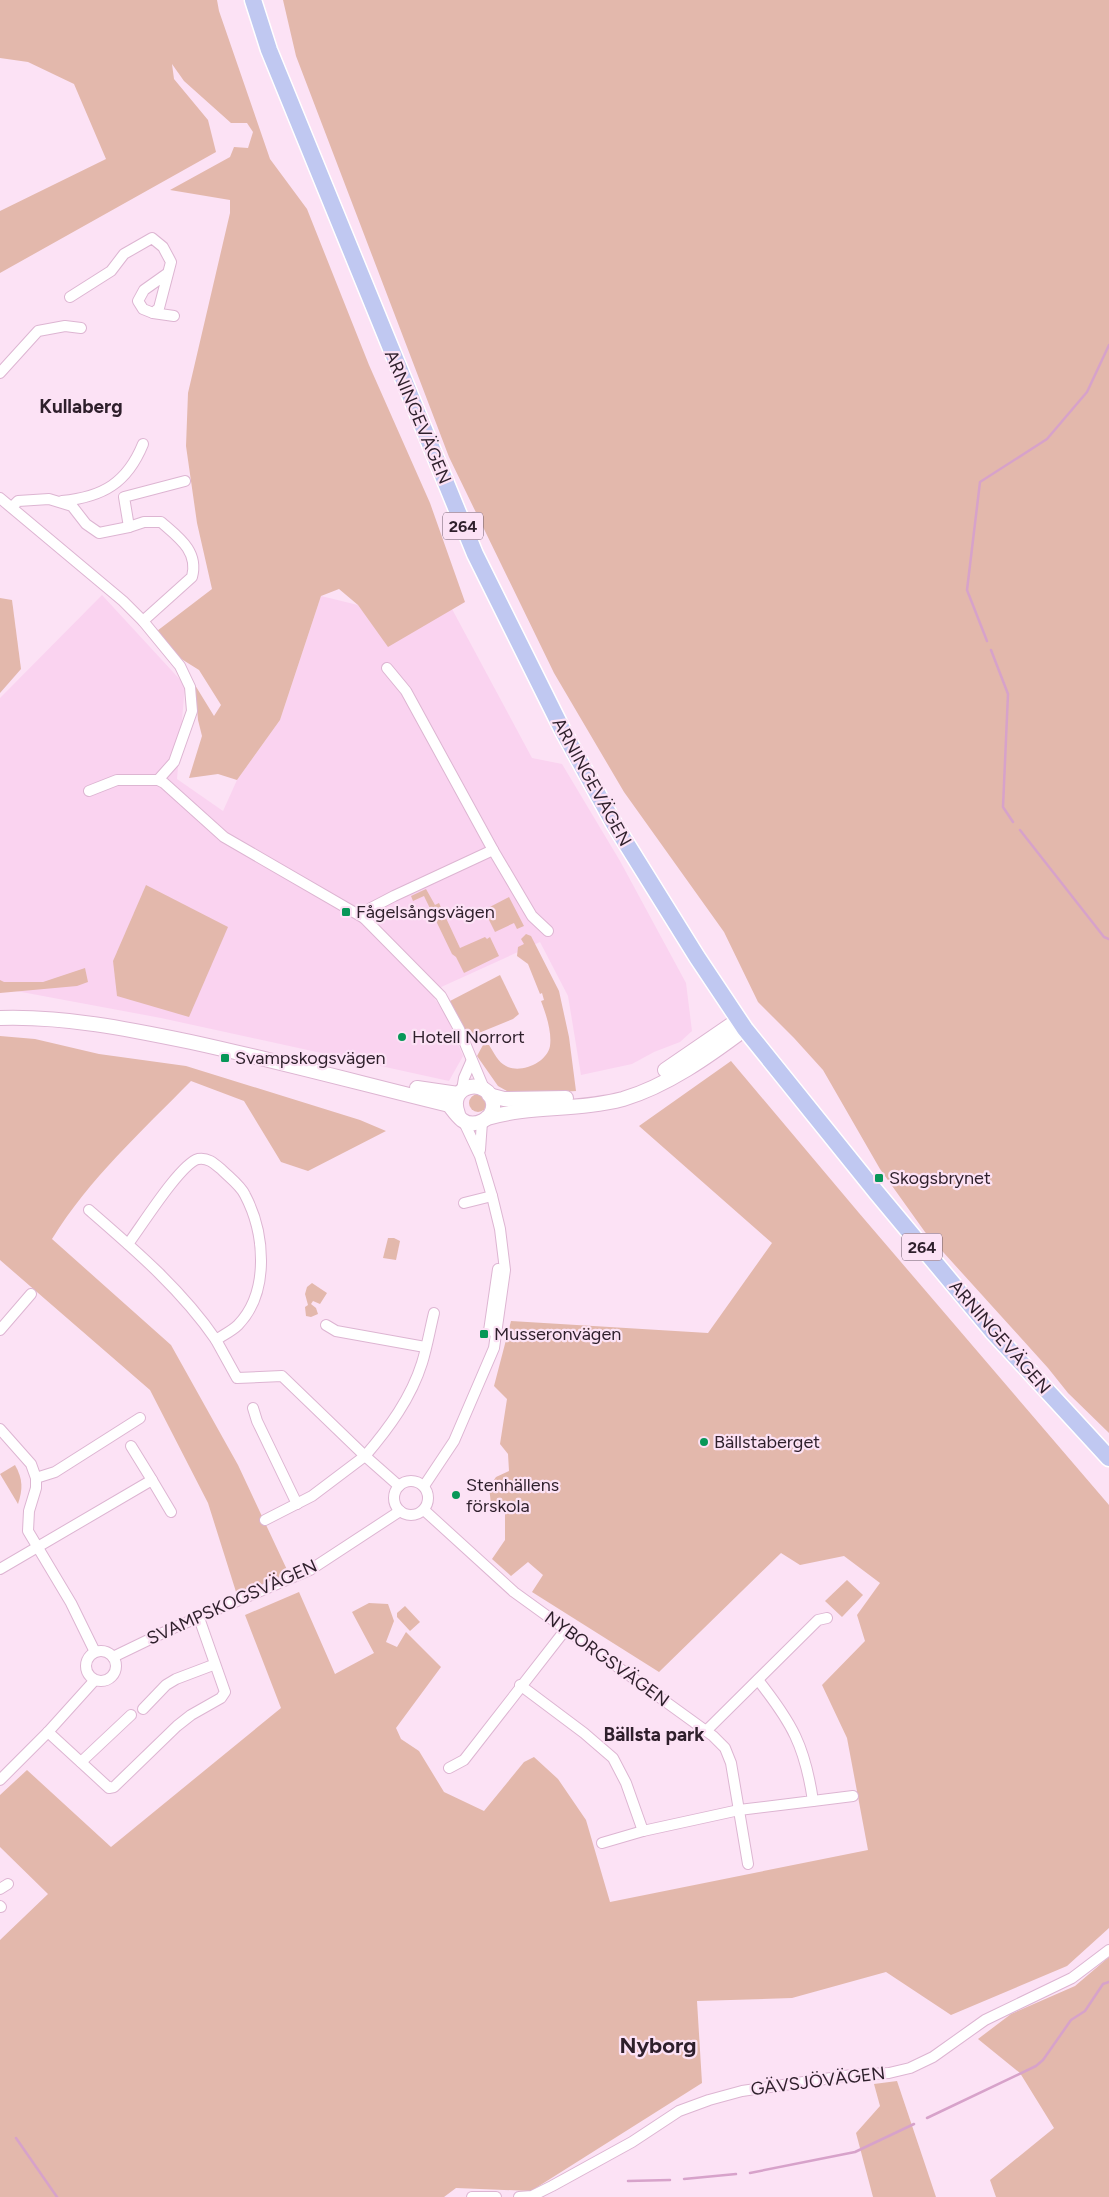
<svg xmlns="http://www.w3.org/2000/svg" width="1109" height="2197" font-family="Figtree,sans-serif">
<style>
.built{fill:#fad3f0}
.green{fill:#e3b8ac}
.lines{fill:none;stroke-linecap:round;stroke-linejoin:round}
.stream{stroke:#d7a2ca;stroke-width:2.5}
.minor-casing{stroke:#ddb5d2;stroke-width:12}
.tertiary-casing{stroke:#ddb5d2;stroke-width:16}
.primary-casing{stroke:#fff;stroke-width:19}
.minor{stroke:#fff;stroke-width:10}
.tertiary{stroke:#fff;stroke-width:14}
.primary{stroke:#c0c8f1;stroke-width:16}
.poi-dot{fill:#079758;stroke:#fce2f5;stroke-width:2}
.labels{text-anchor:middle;stroke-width:4.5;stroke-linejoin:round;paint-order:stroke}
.shield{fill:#fce2f5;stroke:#6c5a68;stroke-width:1}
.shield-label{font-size:16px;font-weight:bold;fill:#2e1f2b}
.street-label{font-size:18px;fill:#2e1f2b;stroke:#fce2f5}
.poi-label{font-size:18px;fill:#2e1f2b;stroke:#fce2f5;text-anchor:start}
.neighbourhood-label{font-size:19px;font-weight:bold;fill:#2e1f2b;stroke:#fce2f5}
.district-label{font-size:22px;font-weight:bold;fill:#2e1f2b;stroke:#fce2f5}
</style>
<rect width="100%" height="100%" fill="#fce2f5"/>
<polygon class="built" points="102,595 185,685 177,779 223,811 237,780 280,720 321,596 358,605 388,646 452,609 532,758 562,764 620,861 686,983 692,1031 680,1042 654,1052 632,1064 581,1075 568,996 540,942 439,988 434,998 446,1014 463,1056 449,1081 161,1018 0,988 0,698"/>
<g class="green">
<polygon points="0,0 217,0 219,11 270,159 307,209 369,365 430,503 465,602 388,647 358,605 339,589 321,596 280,720 237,780 218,774 189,778 202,736 198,720 195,685 214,716 221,705 199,670 175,655 157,631 212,589 197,523 186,446 188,393 230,213 230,200 170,190 230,157 234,147 248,148 253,132 247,123 231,123 184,81 172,64 174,79 208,120 216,152 0,273 0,211 106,159 74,84 28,62 0,58"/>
<polygon points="283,0 1109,0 1109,1433 1068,1393 1048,1368 925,1232 880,1169 823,1070 794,1038 758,1002 724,932 624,792 554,673 449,457 296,56"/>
<polygon points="0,598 12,600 21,669 0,693"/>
<polygon points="146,885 228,927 189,1017 117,996 113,961"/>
<polygon points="426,889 435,905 439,903 460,948 485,937 487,939 490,937 499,956 464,973 456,957 452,954 424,896 413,901 411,896"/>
<polygon points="509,897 524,926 517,929 514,923 495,932 484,910"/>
<path d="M526 934 531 936 559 991 569 1037 576 1091 514 1095 498 1086 477 1056 483 1045H489C494 1053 498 1062 506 1066 520 1074 547 1063 550 1046 552 1032 546 1014 541 1001L544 1000 542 993 540 994 528 964 517 956 518 947 524 944 521 939Z"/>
<polygon points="85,968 88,982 77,986 0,993 0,980 4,982 43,982"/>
<polygon points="500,975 519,1014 513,1019 469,1037 465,1033 450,1001"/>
<path d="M0 1036 35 1039 99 1054 186 1066 360 1120 386 1131 308 1171 281 1162 244 1101 191 1081C142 1131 89 1179 52 1239L171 1345 238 1465 289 1574 237 1595 208 1503 150 1390 0 1260Z"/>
<polygon points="731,1061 859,1213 1109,1505 1109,1928 1067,1966 951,2015 886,1972 792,1998 697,2001 702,2083 531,2191 456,2188 444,2197 0,2197 0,1940 48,1894 0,1847 0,1795 27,1770 111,1847 281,1708 245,1615 299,1592 335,1674 374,1653 352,1612 369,1603 388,1604 394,1621 386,1642 397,1647 406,1632 441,1667 396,1728 401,1739 419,1751 444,1792 484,1811 524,1762 534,1757 558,1779 586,1820 610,1902 868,1850 847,1738 822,1685 865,1641 857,1615 880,1583 844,1556 800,1565 781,1553 659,1672 532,1592 543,1575 528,1562 511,1576 492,1559 505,1540 505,1511 491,1504 489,1487 496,1477 509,1471 508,1454 500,1444 507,1399 494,1386 511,1321 708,1333 772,1243 639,1126"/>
<circle cx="478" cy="1103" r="9"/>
<polygon points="388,1238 394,1238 400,1241 396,1260 383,1258"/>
<polygon points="312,1283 327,1293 320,1304 313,1301 311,1304 316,1308 318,1314 311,1317 306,1316 305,1307 308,1305 305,1294 307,1287"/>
<path d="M15 1465C23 1479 23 1489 18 1504L0 1474Z"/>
<polygon points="847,1580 863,1595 842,1617 825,1601"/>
<polygon points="405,1606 420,1622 410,1631 397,1617 397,1613"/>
<polygon points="1109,1957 1109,2197 996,2197 990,2180 1054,2128 1020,2073 978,2039 1011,2014 1075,1986"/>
<polygon points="897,2081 936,2197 873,2197 856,2133 880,2106 874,2084"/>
</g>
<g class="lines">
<g class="stream">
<polyline points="987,641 967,590 980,482 1047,439 1087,392 1109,345"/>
<polyline points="991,650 1008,694 1003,807 1013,822"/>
<polyline points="1020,830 1104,937 1109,939"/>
<polyline points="927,2118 1036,2066 1043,2060 1071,2020 1085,2011 1103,1984 1109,1982"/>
<polyline points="16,2138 57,2197"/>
<polyline points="750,2173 855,2152 914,2124"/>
<polyline points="684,2179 736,2174"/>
<polyline points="628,2181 670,2180"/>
</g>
<g class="minor-casing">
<g id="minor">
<polyline points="70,297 111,271 124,254 152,238 163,247 171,262 159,308 153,313 143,309 138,301 144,290 168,273"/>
<polyline points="153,313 174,316"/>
<polyline points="0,373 38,331 65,326 81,328"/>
<polyline points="0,498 123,601 143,621 180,666 190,687 192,711 174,762 158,780"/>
<path d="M62 501C103 497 127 483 143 444"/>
<polyline points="12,507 18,501 49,499 72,506 86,524 99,533 129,527 124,497 185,481"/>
<path d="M129 527 144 522H161C178 537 199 551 192 577L143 621"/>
<polyline points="89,791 117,780 158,780 164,783 224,837 364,918 441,996 459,1029 485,1091"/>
<polyline points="493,850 532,916 548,931"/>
<polyline points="364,918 371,908 394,896 493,850 406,691 387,668"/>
<polyline points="462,1090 464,1078 471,1062"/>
<polyline points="480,1150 482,1122"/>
<polyline points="464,1203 492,1196"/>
<path d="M89 1210C134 1249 182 1290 216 1340"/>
<path d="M128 1244C141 1227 180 1164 198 1159 208 1157 215 1164 222 1170 229 1177 241 1186 245 1195 265 1233 270 1292 238 1325 232 1331 223 1335 216 1340L237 1378 282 1376 365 1456 312 1496 265 1520"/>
<polyline points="326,1325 336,1331 425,1347"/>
<polyline points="0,1330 31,1294"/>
<polyline points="489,1331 498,1269"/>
<polyline points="253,1408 257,1421 297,1504"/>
<polyline points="0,1429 31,1464 36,1478 36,1488 29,1511 28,1531 71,1603 95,1652"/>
<polyline points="131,1446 152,1480"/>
<polyline points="36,1478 55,1472 140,1418"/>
<circle cx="411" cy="1498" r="17"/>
<path d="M399 1486 365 1456C389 1428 411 1398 422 1363 427 1347 430 1329 434 1313"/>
<polyline points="424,1486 454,1441 494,1348 505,1270 500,1229 492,1196 480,1156 463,1120"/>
<polyline points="424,1510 514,1592 713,1736 725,1748 731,1763 748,1864"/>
<polyline points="0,1569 152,1480 171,1512"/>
<circle cx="101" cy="1666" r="15"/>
<polyline points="113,1657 171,1629 310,1570 400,1511"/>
<path d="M520 1685 584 1733 613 1758 626 1783 643 1831 739 1810 813 1801C805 1746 792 1723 758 1680"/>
<polyline points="143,1709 166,1685 176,1679 213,1665"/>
<polyline points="706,1731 818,1620 827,1618"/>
<polyline points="48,1732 109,1788 114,1787 177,1726 191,1715 221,1698 225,1692 199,1618"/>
<polyline points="81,1762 131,1715"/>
<polyline points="449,1768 464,1760 566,1629"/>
<polyline points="0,1780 48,1732 94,1681"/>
<polyline points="813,1801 853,1796"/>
<polyline points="602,1843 643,1831"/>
<polyline points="0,1889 8,1884"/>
<polyline points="0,1906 1,1907"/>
<polyline points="472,2197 496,2197"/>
<polyline points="519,2197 532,2196 552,2186 632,2142 679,2111 709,2100 742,2091 852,2075 889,2073 910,2068 933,2057 985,2020 1072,1978 1109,1950"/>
</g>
</g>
<g class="tertiary-casing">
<g id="tertiary">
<path d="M0 1018C65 1016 128 1029 191 1042 278 1061 363 1084 449 1105 453 1110 457 1116 462 1120 474 1129 495 1119 493 1103 489 1077 446 1083 458 1114"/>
<polyline points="665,1070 738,1020"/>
<polyline points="417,1088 458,1094"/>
<polyline points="489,1095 504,1099 566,1098"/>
<path d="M487 1118C531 1105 578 1111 623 1099 667 1086 709 1056 745 1029"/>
</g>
</g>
<g class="primary-casing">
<polyline id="primary" points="253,0 269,50 475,554 563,731 613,822 697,957 745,1029 877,1193 992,1331 1109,1458"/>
</g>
<use href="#minor" class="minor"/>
<use href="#tertiary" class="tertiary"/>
<use href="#primary" class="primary"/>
</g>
<g class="poi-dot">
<rect x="341" y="907" width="10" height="10" rx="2.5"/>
<circle cx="402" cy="1037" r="5"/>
<rect x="220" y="1053" width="10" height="10" rx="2.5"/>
<rect x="874" y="1173" width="10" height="10" rx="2.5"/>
<rect x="479" y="1329" width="10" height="10" rx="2.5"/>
<circle cx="704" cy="1442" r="5"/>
<circle cx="456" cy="1495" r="5"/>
</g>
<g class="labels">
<g class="shield">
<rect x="443" y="512.5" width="40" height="27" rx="4"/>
<rect x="902" y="1233.5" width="40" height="27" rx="4"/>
</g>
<g class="shield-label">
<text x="463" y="532">264</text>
<text x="922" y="1253">264</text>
</g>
<g class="street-label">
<text transform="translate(418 417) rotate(67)" y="6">ARNINGEVÄGEN</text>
<text transform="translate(592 782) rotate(61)" y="6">ARNINGEVÄGEN</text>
<text transform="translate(1000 1337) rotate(49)" y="6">ARNINGEVÄGEN</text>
<text transform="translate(232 1602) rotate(-24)" y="6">SVAMPSKOGSVÄGEN</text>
<text transform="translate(607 1659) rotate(36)" y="6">NYBORGSVÄGEN</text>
<text transform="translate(818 2081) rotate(-7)" y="6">GÄVSJÖVÄGEN</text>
</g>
<g class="poi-label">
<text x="356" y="918">Fågelsångsvägen</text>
<text x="412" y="1043">Hotell Norrort</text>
<text x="235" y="1064">Svampskogsvägen</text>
<text x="889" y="1184">Skogsbrynet</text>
<text x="494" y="1340">Musseronvägen</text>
<text x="714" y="1448">Bällstaberget</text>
<text x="466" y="1491">Stenhällens<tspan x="466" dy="21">förskola</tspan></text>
</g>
<g class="neighbourhood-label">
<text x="81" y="413">Kullaberg</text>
<text x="654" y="1741">Bällsta park</text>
</g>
<g class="district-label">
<text x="658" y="2053">Nyborg</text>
</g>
</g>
</svg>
